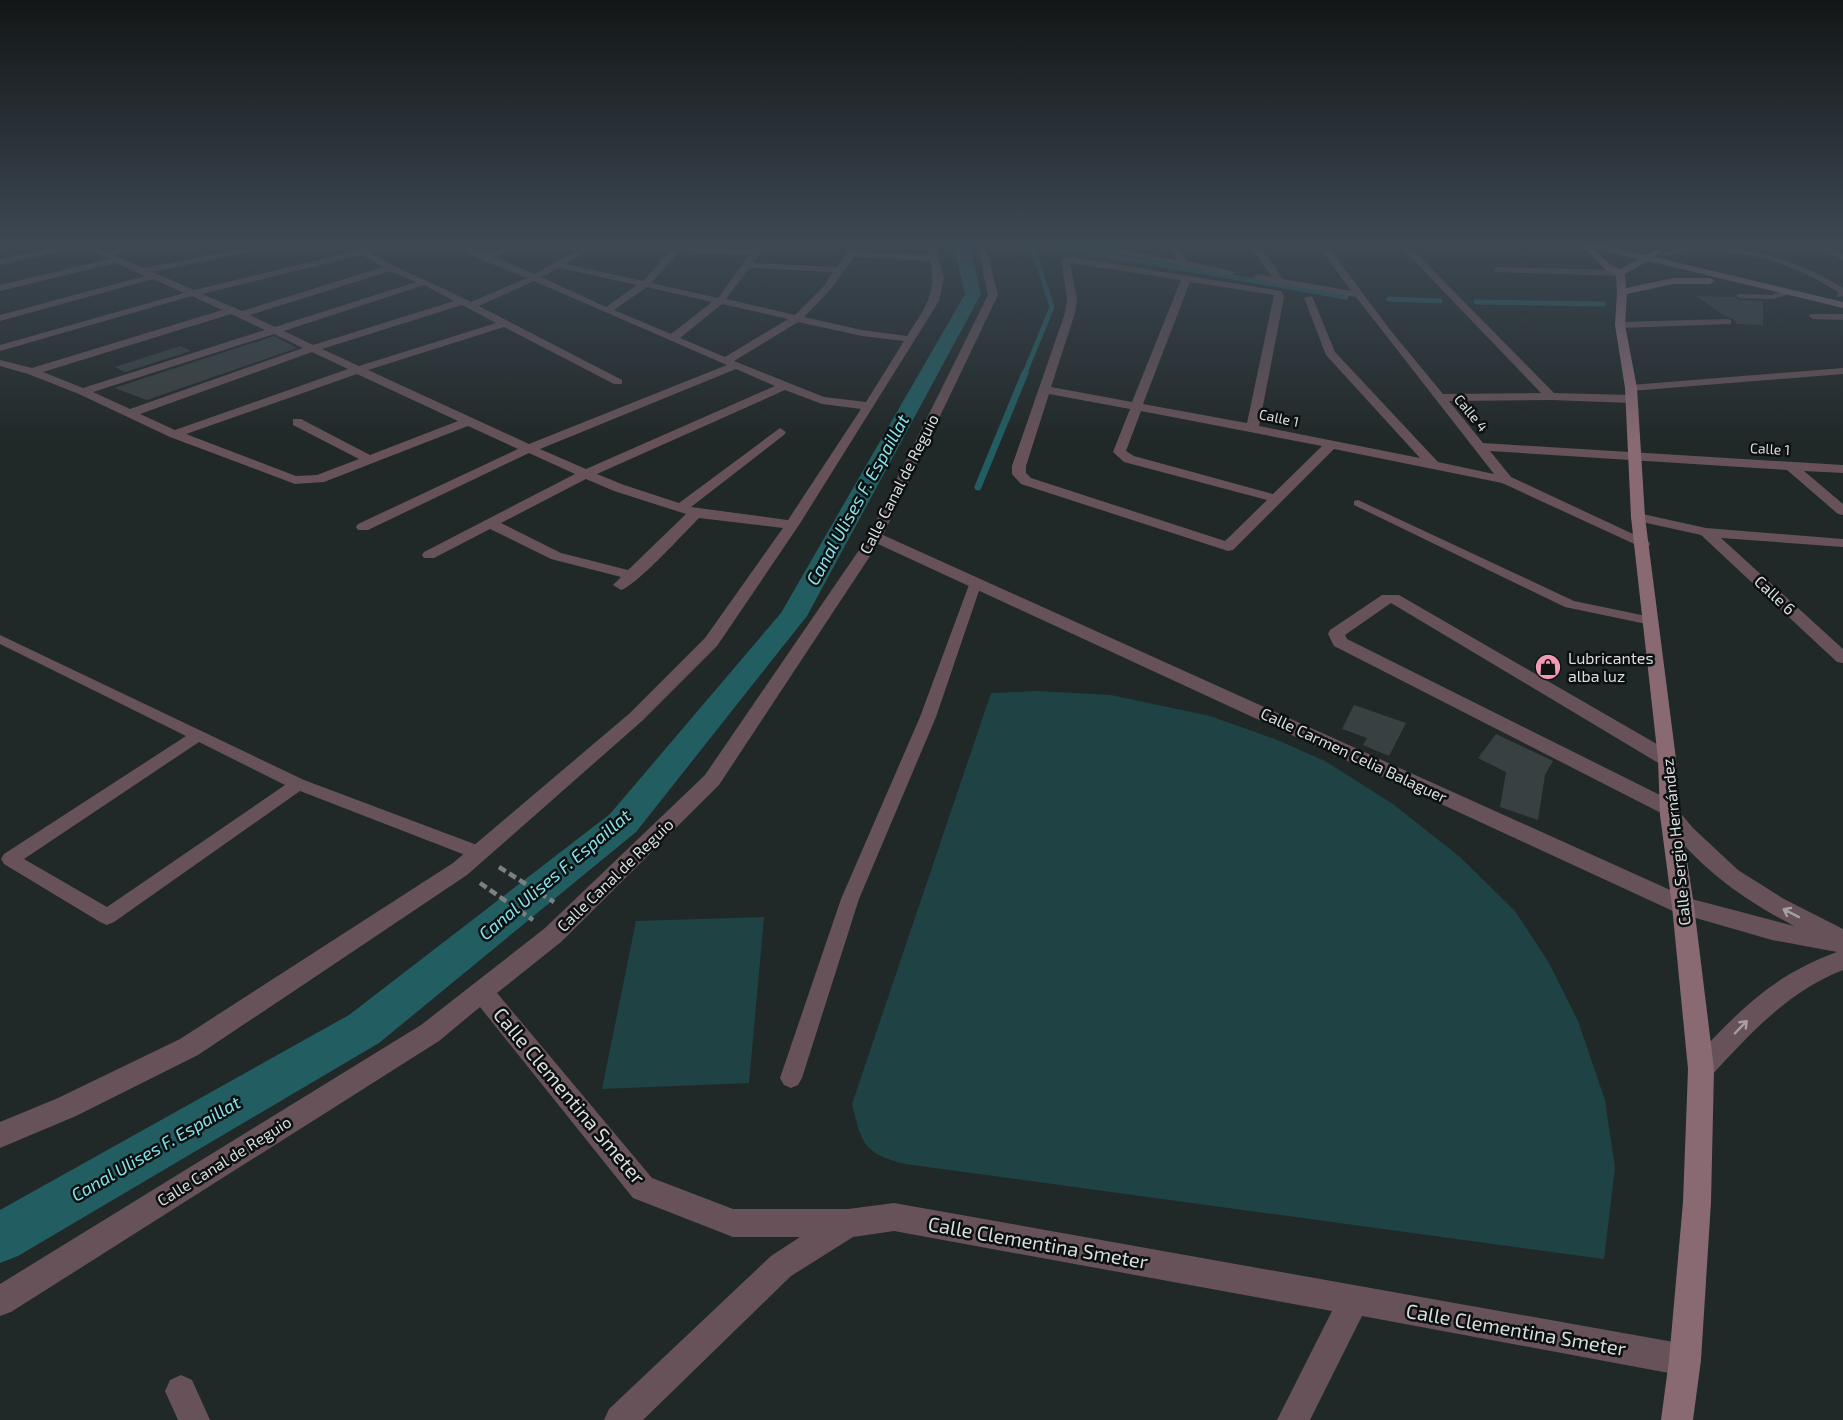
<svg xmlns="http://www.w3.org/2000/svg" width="1843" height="1420" font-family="'Exo 2',sans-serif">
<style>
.green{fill:#1f4245}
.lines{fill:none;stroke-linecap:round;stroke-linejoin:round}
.stream-far1{stroke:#225d61;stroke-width:5}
.stream{stroke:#225d61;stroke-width:7}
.canal{fill:#225d61;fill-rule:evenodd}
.building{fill:#394041}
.path{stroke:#7b8181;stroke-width:4.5;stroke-dasharray:8 4;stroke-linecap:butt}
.lane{fill:#665258;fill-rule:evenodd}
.street{fill:#665258;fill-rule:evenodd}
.secondary{fill:#896a73;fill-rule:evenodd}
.oneway{stroke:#a69fa2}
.labels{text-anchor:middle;stroke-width:5;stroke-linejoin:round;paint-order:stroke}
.far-street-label{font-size:14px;fill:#dadedf;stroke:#0d1010}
.street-label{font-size:16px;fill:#dadedf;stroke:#0d1010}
.poi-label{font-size:16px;fill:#dadedf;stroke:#0d1010;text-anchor:start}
.water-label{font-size:18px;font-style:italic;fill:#85e3eb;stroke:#0d1010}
.near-street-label{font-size:20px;fill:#dadedf;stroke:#0d1010}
</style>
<rect width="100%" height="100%" fill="#212828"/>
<g class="green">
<path d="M1037 691 1111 695 1210 716 1275 739 1325 761 1393 804 1460 857 1515 911 1549 963 1578 1021 1605 1100 1615 1168 1604 1259 905 1164C863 1153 862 1144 852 1104L991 693Z"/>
<polygon points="764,917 749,1083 602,1089 636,921"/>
</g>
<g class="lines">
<g class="stream-far1">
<polyline points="1043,244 1346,297"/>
<polyline points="1389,299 1440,301"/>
<polyline points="1476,302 1603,304"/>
<polyline points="1024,375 1052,307 1032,244"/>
</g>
<polyline class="stream" points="978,487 1025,373"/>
<polygon class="canal" points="953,244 969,244 981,294 807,616 636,832 379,1043 18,1256 0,1263 0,1210 349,1015 610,814 781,613 965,294"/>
</g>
<g class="building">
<polygon points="1696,296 1734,297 1740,300 1763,301 1763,325 1737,324 1733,319 1726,317"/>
<polygon points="274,336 297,348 147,400 114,388"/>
<polygon points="180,346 191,351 125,372 115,367"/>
<polygon points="1354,705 1406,723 1389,756 1363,745 1367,738 1342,729"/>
<polygon points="1496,734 1553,761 1545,775 1538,820 1500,807 1506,772 1478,758"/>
</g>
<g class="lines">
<g class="path">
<polyline points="499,867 554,902"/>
<polyline points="480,883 533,920"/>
</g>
<g class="lane">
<path d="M1709 246C1757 249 1801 262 1843 288V296L1837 297 1838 292C1785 258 1726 243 1664 256L1660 254 1686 247Z"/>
<polygon points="1787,290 1791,292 1790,294 1773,299 1740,298 1736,296 1740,294 1772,295"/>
<polygon points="1810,314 1843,314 1843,320 1813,319 1809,316"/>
<polygon points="1358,500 1574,601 1651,617 1658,621 1651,625 1565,607 1354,505 1354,501"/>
<polygon points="976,578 982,582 936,717 859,899 802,1078 798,1085 791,1088 784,1085 780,1078 841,899 920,717 970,582"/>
<path d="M0 635 304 780 485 848 488 853 485 858 479 860 473 858 300 791 114 922 107 925 100 922 4 864 1 859 4 854 186 736 0 644ZM199 742 285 785 107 907 24 859Z"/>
</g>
<g class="street">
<path d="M69 244H89L105 251 142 244H161L113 255 144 268 267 244H285L153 272 194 290 355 251 354 249 358 246C370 251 387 244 400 244L371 253C403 272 438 285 471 302L527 278 482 260 452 244H464L487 254 514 244H527L495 257 534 274 576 251 546 244 584 247 589 244H600L566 264 643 281 670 251 633 250 630 249V245L753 250 757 244H766L753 263 837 267 847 254V244H855V252L929 255 927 244H935L944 278 939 301 799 525 717 646 642 721 467 875 297 989 198 1055 76 1116 0 1148V1122L58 1098 180 1039 453 863 630 713 705 638 783 528 699 518C685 532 636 586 621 590L613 585 621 577 551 559 490 529 434 558H424L422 555 424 552 575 474 529 453 368 530H358L356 527 358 524 518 449 468 426 324 482 295 484 170 437 79 394 28 374 0 366V360L32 368 222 310 192 296 0 351V345L184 293 153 279 0 321V315L145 276 116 263 0 291V285L109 259 80 247 0 265V259ZM679 252 749 255 718 298 651 283ZM362 255 383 267 242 311 202 294ZM854 257 930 261C938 293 924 309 907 336L862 330 804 317 830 290ZM560 268 637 285 606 307 541 277ZM749 268 833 272 824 286 795 315 726 299ZM390 271 416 282 275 327 250 315ZM534 281 727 365 529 444 368 370 504 327 614 384H622V380L479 306ZM424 285 454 301 313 345 284 331ZM647 287 712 302 671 334 614 310ZM722 304 788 319 725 357 680 338ZM462 305 496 323 359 366 322 349ZM231 314 265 330 83 388 43 372ZM798 322 862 336 904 341 866 402 824 397 734 361ZM274 334 303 348 130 409 93 392ZM312 352 348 369 175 430 140 414ZM736 369 775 386 586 469 540 449ZM357 374 458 421 370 455 301 419H293V425L359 459 317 475 296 476 186 434ZM785 390 822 404 861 409 788 520 691 507 784 435 786 432 780 428 679 503 624 485 597 474ZM586 479 614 491 686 514 628 570 561 553 501 523Z"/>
<path d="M977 244H985L998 295 883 535 1688 898 1794 926C1748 902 1709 875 1675 835 1670 829 1661 821 1661 813L1334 646 1328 634 1330 630 1382 595H1399L1674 754 1676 759 1674 764 1667 766 1660 764 1391 603 1345 635 1347 639 1676 803 1678 810 1693 828 1738 870 1784 899 1843 929V970C1787 992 1750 1034 1710 1077L1701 1081 1692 1077 1688 1069 1692 1061C1739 1011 1771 976 1837 952L1772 940 1675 912 878 544 719 785 561 942 497 993 652 1178 733 1209H848L894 1203 1685 1344 1696 1349 1701 1360 1696 1371 1685 1376 1362 1316 1310 1420H1277L1332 1311 894 1231 853 1237 791 1276 643 1420H604L609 1409 771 1256 800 1237H733L633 1198 480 1007 439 1041 11 1312 0 1316V1284L421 1025 545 928 705 775 868 537 988 295Z"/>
<polygon points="1069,244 1089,244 1177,260 1168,244 1176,244 1187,261 1236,272 1231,275"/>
<path d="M1249 244H1258L1283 279 1351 291 1317 244H1326L1391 331 1443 394 1541 393 1398 244H1407L1554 393 1631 395 1637 399 1631 403 1551 400 1449 401 1483 443 1843 465V473L1804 471 1843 504V515L1838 514 1787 470 1490 451 1511 477 1648 541 1650 544 1648 547 1643 548 1502 483 1334 449 1233 550 1228 551 1021 484 1012 474V466L1065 313 1067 299 1061 259 1065 256 1281 291 1284 297 1259 426 1420 458 1326 355 1304 298 1312 296 1335 352 1438 462 1494 474 1356 297 1255 279 1253 277 1258 274 1272 277ZM1070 263 1181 280 1132 402 1051 387 1075 313 1077 299ZM1190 282 1274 295 1247 423 1143 404ZM1049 394 1130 409 1113 452 1124 462 1267 500 1225 541 1031 478 1026 473V466ZM1141 411 1322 446 1273 494 1134 456 1126 451Z"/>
<polygon points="1811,244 1823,244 1843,254 1843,260"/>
<polygon points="1498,267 1620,270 1625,273 1620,276 1495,272 1493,270"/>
<polygon points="1727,319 1731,320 1731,324 1620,328 1615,325 1620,322"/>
<polygon points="1843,368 1843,374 1631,391 1625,388 1631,385"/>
<polygon points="1638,513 1706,528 1843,539 1843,547 1721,538 1843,649 1843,663 1837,662 1701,535 1633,520 1631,517 1633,514"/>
<polygon points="181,1375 192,1380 210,1420 178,1420 165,1391 170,1380"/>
</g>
<path class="secondary" d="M1580 244H1599L1646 255 1658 249 1662 252 1655 257 1843 302V308L1648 261 1625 274 1626 288 1673 278H1710L1715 281 1710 284H1673L1627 294 1625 325 1637 388 1645 517 1676 759 1680 815 1694 906 1714 1069 1711 1202 1701 1360 1693 1420H1661L1669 1360 1683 1202 1688 1069 1672 906 1660 815 1658 759 1631 517 1625 388 1615 325 1617 292 1616 274 1606 270ZM1592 248 1639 259 1620 269 1612 266Z"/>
</g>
<defs><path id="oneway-shaft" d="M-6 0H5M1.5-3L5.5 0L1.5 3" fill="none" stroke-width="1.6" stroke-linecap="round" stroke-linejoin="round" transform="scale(1.5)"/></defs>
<g class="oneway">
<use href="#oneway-shaft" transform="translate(1791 913) rotate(-153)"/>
<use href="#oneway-shaft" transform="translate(1741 1027) rotate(-46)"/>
</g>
<linearGradient id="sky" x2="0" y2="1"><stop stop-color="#121616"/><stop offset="0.55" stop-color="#3d4853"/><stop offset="1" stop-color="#3d4853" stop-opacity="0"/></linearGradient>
<rect width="1843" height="443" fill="url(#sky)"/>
<defs>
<g id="shop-disc" transform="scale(1.35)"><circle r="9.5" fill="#f09ab5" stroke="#0d1010"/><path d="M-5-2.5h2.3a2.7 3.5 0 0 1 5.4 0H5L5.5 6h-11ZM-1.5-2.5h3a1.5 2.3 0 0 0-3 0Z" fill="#111"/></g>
</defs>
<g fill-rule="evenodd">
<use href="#shop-disc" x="1548" y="667"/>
</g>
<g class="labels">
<g class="far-street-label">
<text transform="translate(1471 413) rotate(50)" y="5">Calle 4</text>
<text transform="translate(1279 418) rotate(12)" y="5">Calle 1</text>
<text transform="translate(1770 449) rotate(3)" y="5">Calle 1</text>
</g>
<g class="street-label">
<text transform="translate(899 484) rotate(-63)" y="6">Calle Canal de Reguio</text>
<text transform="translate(1775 595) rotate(43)" y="6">Calle 6</text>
<text transform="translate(1354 755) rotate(25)" y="6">Calle Carmen Celia Balaguer</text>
<text transform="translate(1676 842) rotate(-96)" y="6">Calle Sergio Hernández</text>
<text transform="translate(615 875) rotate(-44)" y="6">Calle Canal de Reguio</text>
<text transform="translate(224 1161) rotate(-32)" y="6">Calle Canal de Reguio</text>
</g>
<g class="poi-label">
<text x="1568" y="664">Lubricantes<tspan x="1568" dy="18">alba luz</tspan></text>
</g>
<g class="water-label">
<text transform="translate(858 500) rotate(-61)" y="6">Canal Ulises F. Espaillat</text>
<text transform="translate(555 875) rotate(-40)" y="6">Canal Ulises F. Espaillat</text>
<text transform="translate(156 1149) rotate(-30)" y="6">Canal Ulises F. Espaillat</text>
</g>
<g class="near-street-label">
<text transform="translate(569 1096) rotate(50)" y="7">Calle Clementina Smeter</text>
<text transform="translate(1038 1243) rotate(10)" y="7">Calle Clementina Smeter</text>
<text transform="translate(1516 1330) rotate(10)" y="7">Calle Clementina Smeter</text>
</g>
</g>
</svg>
